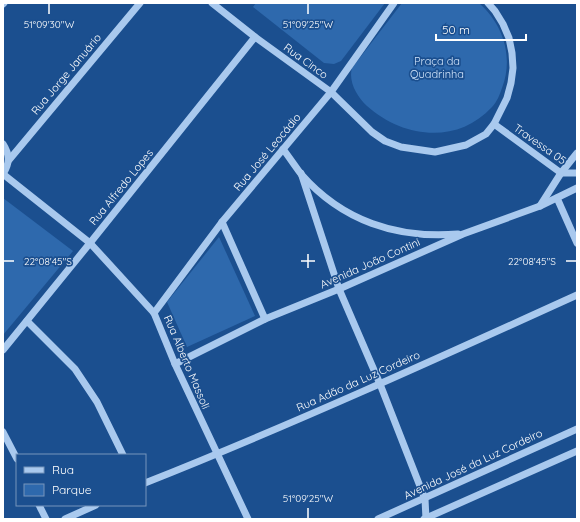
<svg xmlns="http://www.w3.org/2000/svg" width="580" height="522" font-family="Quicksand,sans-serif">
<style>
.green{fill:#2e69ad}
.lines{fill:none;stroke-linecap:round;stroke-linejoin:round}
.minor{stroke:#a9c9ee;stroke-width:7}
.ticks{fill:none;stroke:#fff;stroke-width:1.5}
.labels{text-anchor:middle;stroke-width:3.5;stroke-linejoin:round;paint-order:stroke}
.street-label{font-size:11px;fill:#fff;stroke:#1b4f8f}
.park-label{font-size:11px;fill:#cfe3fa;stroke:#1b4f8f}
.ticks-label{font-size:10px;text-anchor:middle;fill:#fff;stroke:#1b4f8f;stroke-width:3.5;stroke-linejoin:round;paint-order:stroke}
</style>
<rect width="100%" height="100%" fill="#1b4f8f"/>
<g class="green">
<polygon points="256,3 385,3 341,61 334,64 324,63 253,7"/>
<path d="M402 3H479C503 24 514 57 502 88 500 94 497 102 492 107 457 145 403 138 367 106 357 97 348 81 352 68Z"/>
<polygon points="3,198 73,251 3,335"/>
<polygon points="219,237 255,316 187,347 167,302"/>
</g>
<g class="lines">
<g class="minor">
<polyline points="212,3 255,37 331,92 372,132 385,141 401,147 435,152 466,145 486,134 494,124 507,98 511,83 513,68 512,53 509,38 503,24 495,11 488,3"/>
<polyline points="3,4 4,3"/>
<polyline points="494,124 561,173 577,173"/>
<path d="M3 144C10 155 10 163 3 174"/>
<path d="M283 149C289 157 295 166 301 174 342 221 397 239 458 234"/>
<polyline points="9,160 140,3"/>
<polyline points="301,173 339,289 380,384 425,499 426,519"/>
<polyline points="3,174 90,243 154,313 175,364 248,519"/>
<polyline points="557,198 577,243"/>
<polyline points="540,206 561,173 577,153"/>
<polyline points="222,222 265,319"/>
<polyline points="154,313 222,222 331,92 394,3"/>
<polyline points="27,321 75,369 97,402 123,455"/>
<polyline points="3,350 90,243 255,37"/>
<polyline points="175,364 265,319 339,289 463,234 540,206 577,188"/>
<polyline points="3,432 17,459"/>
<path d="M145 483C291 425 434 360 577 295"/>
<polyline points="39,505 46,519"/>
<polyline points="65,519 96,505"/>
<polyline points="378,519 577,429"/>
<polyline points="424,519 577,451"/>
</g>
</g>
<path class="ticks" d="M49 4V14M308 4V14M308 254V268M4 261H14M301 261H315M566 261H576M308 508V518"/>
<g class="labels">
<g class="street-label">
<text transform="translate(306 61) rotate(36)" y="4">Rua Cinco</text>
<text transform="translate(66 74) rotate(-50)" y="4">Rua Jorge Januário</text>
<text transform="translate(540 144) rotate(35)" y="4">Travessa 05</text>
<text transform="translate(267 152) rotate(-50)" y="4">Rua José Leocádio</text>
<text transform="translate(121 187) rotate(-51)" y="4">Rua Alfredo Lopes</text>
<text transform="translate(370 263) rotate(-24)" y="4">Avenida João Contini</text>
<text transform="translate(187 362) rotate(67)" y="4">Rua Alberto Massoli</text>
<text transform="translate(358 381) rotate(-24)" y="4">Rua Adão da Luz Cordeiro</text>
<text transform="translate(473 464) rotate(-25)" y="4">Avenida José da Luz Cordeiro</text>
</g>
<g class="park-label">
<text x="437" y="65">Praça da<tspan x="437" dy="13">Quadrinha</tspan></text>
</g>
</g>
<g class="ticks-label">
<text x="49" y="28">51°09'30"W</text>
<text x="308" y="28">51°09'25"W</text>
<text x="48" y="265">22°08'45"S</text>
<text x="532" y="265">22°08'45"S</text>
<text x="308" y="502">51°09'25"W</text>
</g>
<rect width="580" height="522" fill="none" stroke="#ffffff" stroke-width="8"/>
<rect x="16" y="454" width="130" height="52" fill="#1b4f8f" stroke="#7695bc"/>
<rect x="24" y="467" width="20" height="6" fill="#a9c9ee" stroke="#7695bc"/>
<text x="52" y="474" font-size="12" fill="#ffffff">Rua</text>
<rect x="24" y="484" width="20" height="12" fill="#2e69ad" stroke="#7695bc"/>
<text x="52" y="494" font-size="12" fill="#ffffff">Parque</text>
<path d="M436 34v6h90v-6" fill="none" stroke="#ffffff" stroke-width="2"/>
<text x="442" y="34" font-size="12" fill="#ffffff" stroke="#1b4f8f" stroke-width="3" paint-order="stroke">50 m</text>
</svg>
